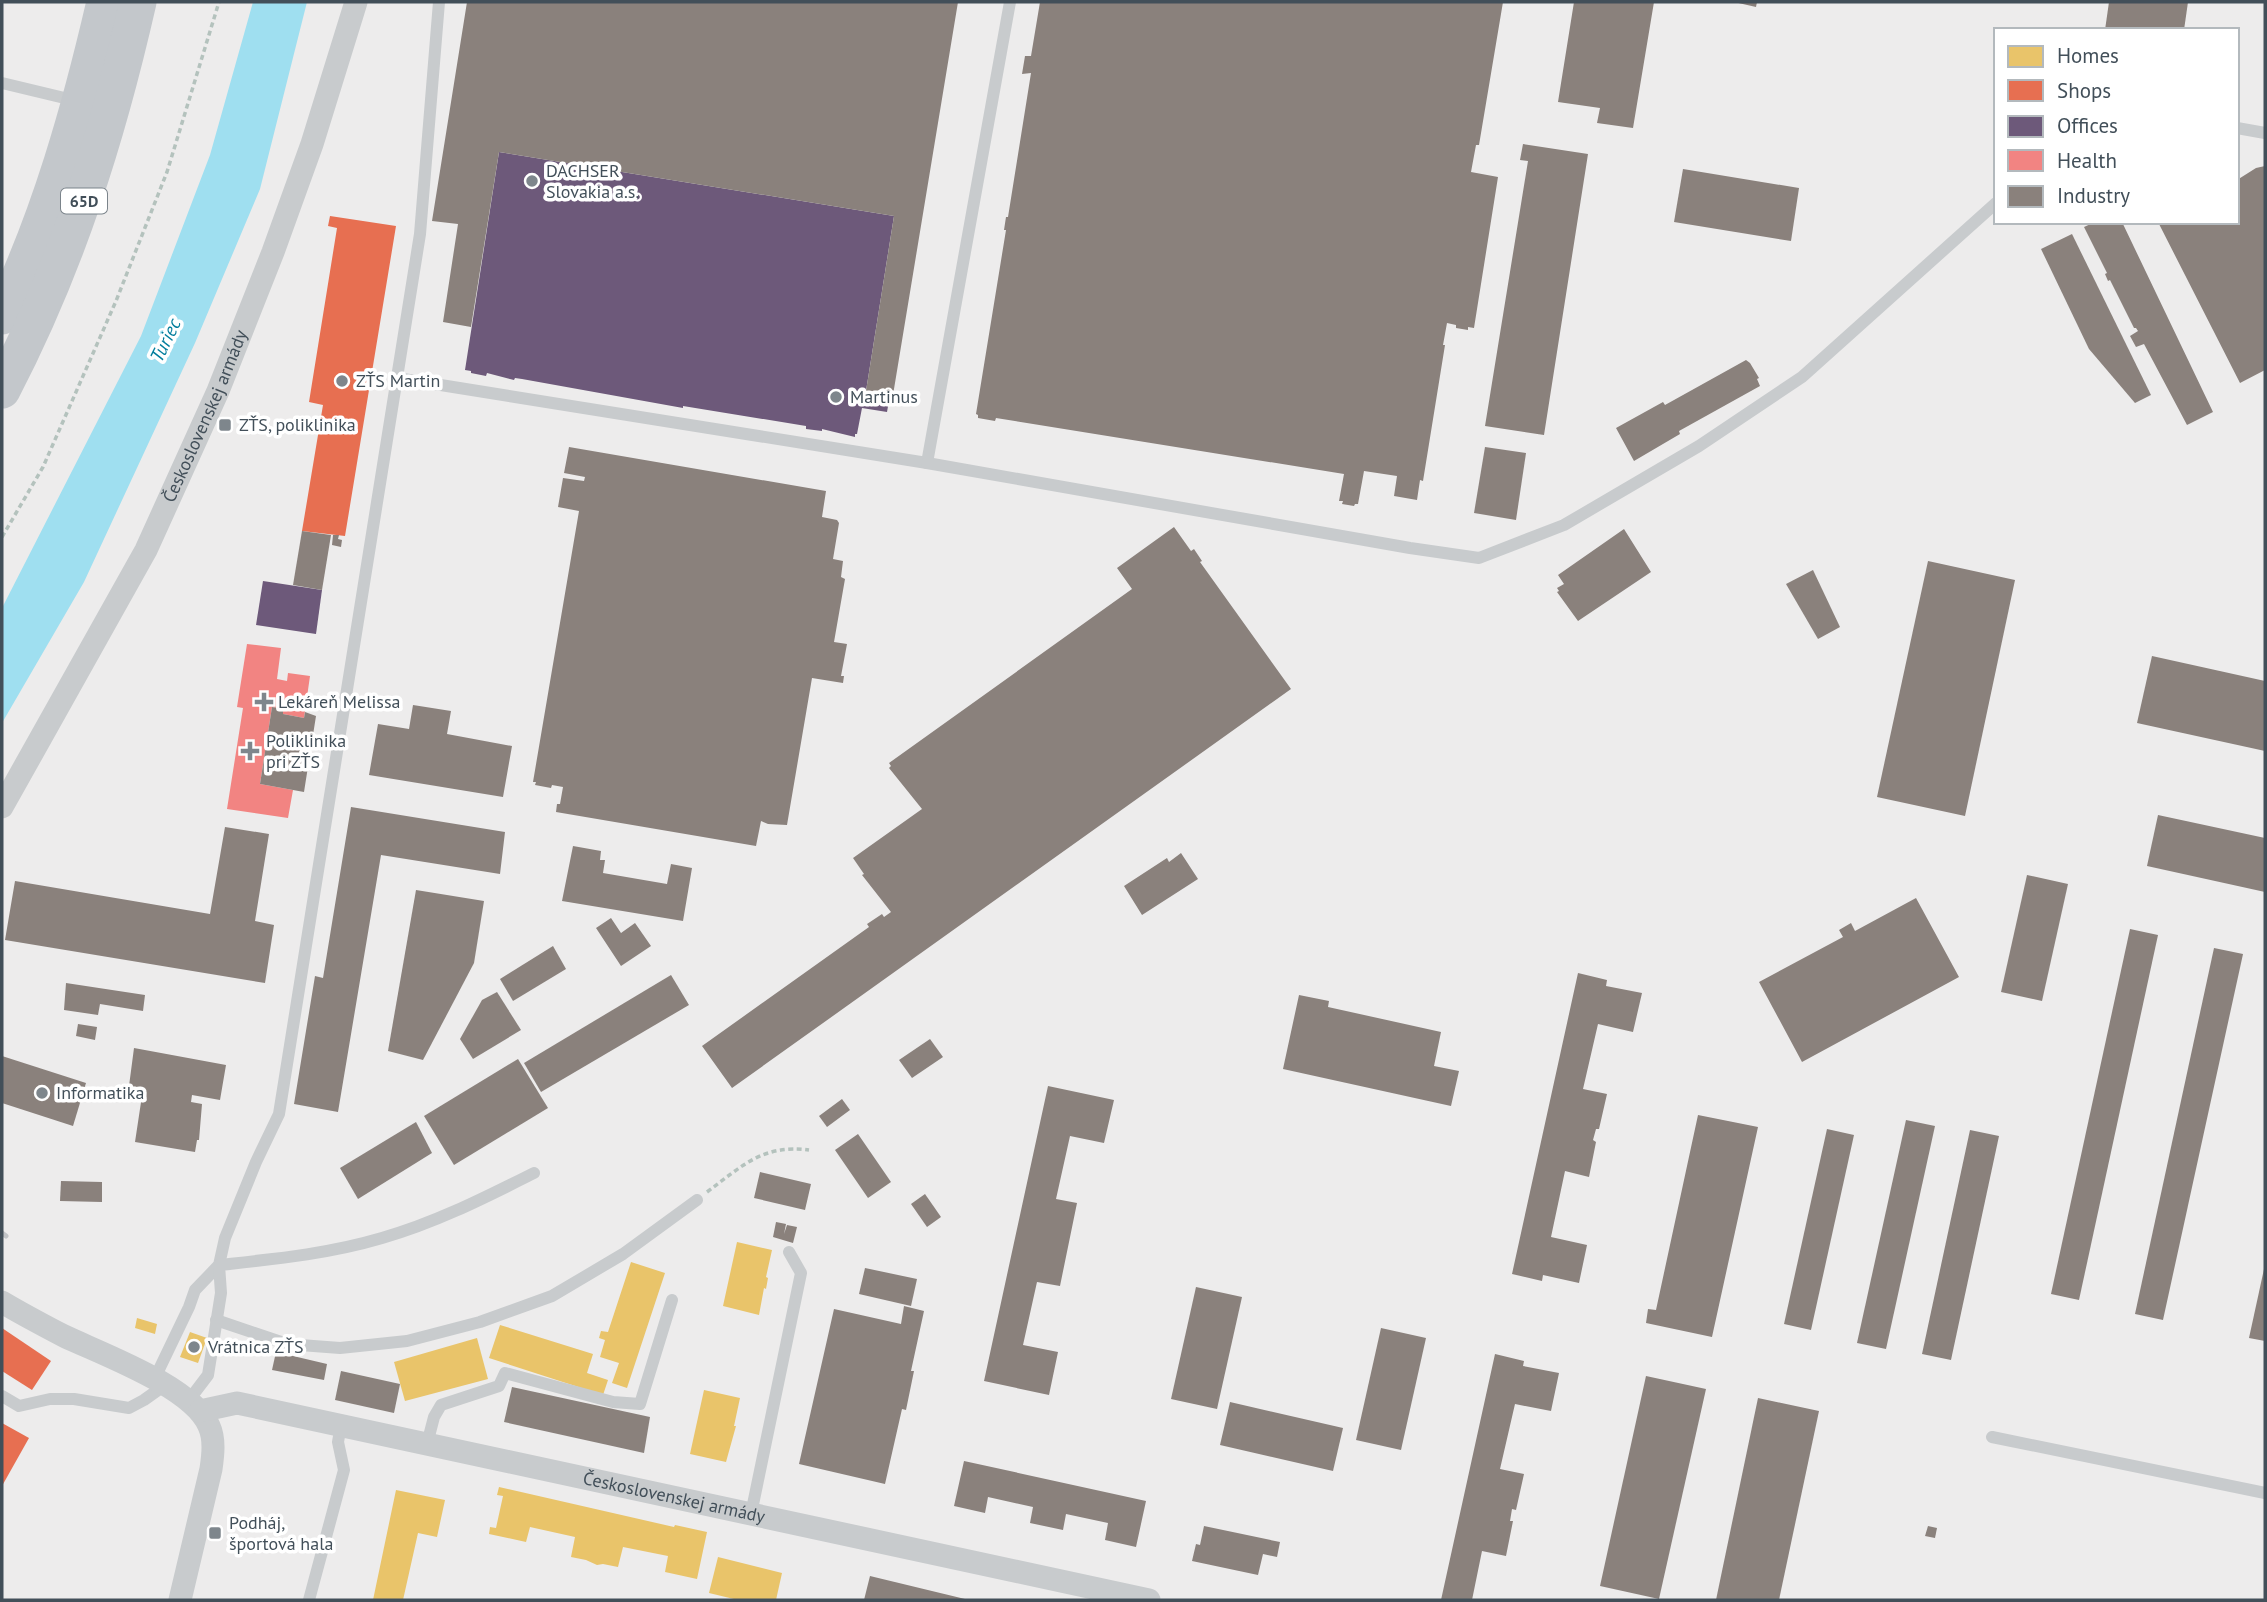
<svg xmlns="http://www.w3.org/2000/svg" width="2267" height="1602" font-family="'PT Sans',sans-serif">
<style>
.water{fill:#9fdff0}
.homes{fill:#e9c46a}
.shops{fill:#e76f51}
.offices{fill:#6d597a}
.health{fill:#f28482}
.industry{fill:#8a817c}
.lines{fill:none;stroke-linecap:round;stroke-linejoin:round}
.path{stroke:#b4c2bd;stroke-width:3.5;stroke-dasharray:5 3.5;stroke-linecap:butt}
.lane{stroke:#c8cbcd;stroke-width:12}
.street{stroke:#c8cbcd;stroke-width:23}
.primary{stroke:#c3c7cb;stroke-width:37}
.rail{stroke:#c2c4c7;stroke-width:5}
.poi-dot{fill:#7e868c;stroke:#fff;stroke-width:2.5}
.labels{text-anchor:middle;stroke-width:7;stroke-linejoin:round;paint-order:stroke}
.shield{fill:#fff;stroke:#7b848b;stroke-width:2}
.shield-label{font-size:16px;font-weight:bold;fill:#424f59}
.poi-label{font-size:18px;fill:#424f59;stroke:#fff;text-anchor:start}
.street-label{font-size:18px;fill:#424f59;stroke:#fff}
.water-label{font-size:19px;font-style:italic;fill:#047e9d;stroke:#fff}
</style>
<rect width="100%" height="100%" fill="#edecec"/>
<polygon class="water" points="253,2 307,2 260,189 195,343 84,582 2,723 2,608 141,336 210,155"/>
<g class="homes">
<polygon points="737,1242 772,1250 766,1277 768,1278 766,1289 764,1288 759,1315 723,1306"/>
<polygon points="631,1262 665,1273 627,1388 612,1383 619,1363 600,1357 605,1340 599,1338 601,1331 608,1332"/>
<polygon points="137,1318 157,1324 155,1334 135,1328"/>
<polygon points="500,1325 593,1354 587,1373 608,1380 603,1395 489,1358"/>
<polygon points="190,1332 207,1338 198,1363 180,1357"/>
<polygon points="477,1338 488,1379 405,1401 394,1362"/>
<polygon points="704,1390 740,1398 734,1426 736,1426 726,1462 690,1454"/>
<polygon points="499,1487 674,1527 675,1525 707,1532 697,1579 665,1572 668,1556 623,1547 618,1567 603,1564 597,1565 586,1560 571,1557 575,1537 530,1527 526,1542 489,1534 490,1527 496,1528 503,1496 497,1495"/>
<polygon points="396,1490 445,1500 437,1537 418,1533 403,1600 373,1600"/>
<polygon points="718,1557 782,1573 776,1600 738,1600 709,1593"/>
</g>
<g class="shops">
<polygon points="330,216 396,226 345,536 302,531 323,405 309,402 337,228 328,226"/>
<polygon points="2,1328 51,1361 32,1390 2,1371"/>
<polygon points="2,1423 29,1438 2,1486"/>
</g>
<g class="offices">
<polygon points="499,152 894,216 866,391 890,395 887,412 862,408 857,434 855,434 855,437 822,429 822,431 806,429 806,426 683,406 683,408 522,379 515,378 514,380 487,373 486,376 471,373 471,371 465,370"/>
<polygon points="263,581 322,590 316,634 256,625"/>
</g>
<polygon class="health" points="247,644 281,648 277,679 287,681 288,673 310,676 304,718 283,714 283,709 272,707 260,784 293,790 288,818 227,809 243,708 237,707"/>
<g class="industry">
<polygon points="467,2 958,2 893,395 866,391 894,216 499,152 471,327 443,322 458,224 432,221"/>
<polygon points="1040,2 1503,2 1479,145 1476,145 1471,172 1498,177 1474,328 1468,327 1468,330 1456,328 1456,325 1447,323 1443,345 1445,345 1423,481 1420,480 1417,500 1394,496 1397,476 1364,471 1358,504 1355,504 1354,506 1342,504 1343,501 1339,501 1344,474 996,418 995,421 978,418 978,415 976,414 1006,230 1004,230 1006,217 1008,217 1031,73 1022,74 1025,56 1031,56"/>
<polygon points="1574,2 1654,2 1633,128 1597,123 1600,108 1558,102"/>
<polygon points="1734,2 1757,2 1756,7"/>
<polygon points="2109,2 2188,2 2184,30 2105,30"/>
<polygon points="1523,144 1588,154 1544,435 1485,426 1528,161 1520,160"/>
<polygon points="2265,166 2265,370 2240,383 2158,222 2237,222 2237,180 2256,168"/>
<polygon points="1683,169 1799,188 1791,241 1674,222"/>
<polygon points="2095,222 2122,222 2213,412 2187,425 2144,344 2136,347 2130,336 2138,331 2136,328 2134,328 2110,280 2108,281 2105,274 2107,273 2084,227"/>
<polygon points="2072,234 2151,395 2135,403 2089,349 2041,249"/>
<polygon points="1746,360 1750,363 1759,378 1757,379 1760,386 1679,431 1680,434 1634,461 1616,428 1663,402 1665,405"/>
<polygon points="569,447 826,491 822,517 837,520 839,523 833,559 843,561 841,577 845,579 834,642 847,644 841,676 844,676 843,683 812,678 787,825 768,824 761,821 756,846 556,812 557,804 560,804 563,787 552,785 551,788 535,785 536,782 533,782 579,511 558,507 563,478 584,481 585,477 564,473"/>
<polygon points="1485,447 1526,453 1516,520 1474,513"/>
<polygon points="1174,527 1191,551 1194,549 1202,561 1200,562 1291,689 732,1088 702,1046 869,927 867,924 882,914 884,917 891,912 862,875 864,874 853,858 922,809 889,768 891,766 889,763 1132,589 1117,568"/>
<polygon points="1624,529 1651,572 1578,621 1557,592 1559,591 1557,588 1564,584 1558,575"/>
<polygon points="302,531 331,535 322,590 293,585"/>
<polygon points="333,535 339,535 338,539 342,540 341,547 332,545"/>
<polygon points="1928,561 2015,580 1965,816 1877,797"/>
<polygon points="1813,570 1840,627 1818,639 1786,584"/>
<polygon points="2152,656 2265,681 2265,751 2137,723"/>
<polygon points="413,705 451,711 447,734 512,746 503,797 369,775 378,724 409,729"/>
<polygon points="272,707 283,709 283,714 304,718 305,712 316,716 304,792 260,784"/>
<polygon points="351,807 505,832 500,874 381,855 338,1112 294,1104 315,976 323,978"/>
<polygon points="2158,815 2265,838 2265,892 2147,866"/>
<polygon points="225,827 269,834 255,921 274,925 265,983 5,940 15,881 210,914"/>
<polygon points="573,846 601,851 600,860 605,860 603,873 667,884 671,864 692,868 683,921 562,901"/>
<polygon points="1181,853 1198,879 1142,915 1124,886 1167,858 1169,862"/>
<polygon points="2027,875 2068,884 2042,1001 2001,992"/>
<polygon points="416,890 484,901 474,963 423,1060 388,1051"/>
<polygon points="1916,898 1959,977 1802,1062 1759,982 1843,937 1839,930 1851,923 1855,931"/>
<polygon points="611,918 621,933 635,923 651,946 621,966 596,928"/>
<polygon points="2130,929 2158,935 2079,1300 2051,1294"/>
<polygon points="553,946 566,969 513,1001 500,979"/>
<polygon points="2214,948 2243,954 2163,1320 2135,1314"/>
<polygon points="1578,973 1607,980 1606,986 1642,993 1633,1032 1598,1024 1583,1089 1607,1094 1599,1129 1596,1129 1593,1140 1596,1142 1589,1177 1565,1171 1551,1237 1587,1245 1579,1283 1543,1275 1542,1281 1512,1274"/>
<polygon points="671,975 689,1005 541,1092 524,1063"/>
<polygon points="66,983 145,995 143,1011 100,1004 98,1015 64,1010"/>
<polygon points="497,992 521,1030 473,1059 460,1039 482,1000"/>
<polygon points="1299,995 1329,1001 1328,1007 1441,1032 1434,1066 1459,1071 1451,1106 1283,1069"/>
<polygon points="78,1024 97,1027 95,1040 76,1036"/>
<polygon points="930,1039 943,1057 912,1078 899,1060"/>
<polygon points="134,1048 226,1065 220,1100 192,1095 191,1102 202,1104 199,1140 197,1140 195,1152 135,1142 143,1089 129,1086"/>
<polygon points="2,1056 86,1083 73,1126 2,1103"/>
<polygon points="518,1059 548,1108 454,1165 424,1116"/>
<polygon points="1048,1086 1114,1100 1104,1143 1070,1136 1056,1199 1077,1203 1060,1286 1037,1282 1023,1345 1058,1352 1049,1395 984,1381"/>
<polygon points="842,1099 850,1110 827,1127 819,1116"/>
<polygon points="1698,1115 1758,1127 1712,1337 1646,1323 1648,1309 1656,1310"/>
<polygon points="1906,1120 1935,1126 1886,1349 1857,1343"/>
<polygon points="416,1122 432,1153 358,1199 340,1168"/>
<polygon points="1827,1129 1854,1135 1811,1330 1784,1324"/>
<polygon points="1970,1130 1999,1136 1951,1360 1922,1354"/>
<polygon points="858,1134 891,1182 868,1198 835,1150"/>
<polygon points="760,1172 811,1184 805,1210 754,1198"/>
<polygon points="61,1181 102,1182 102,1202 60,1201"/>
<polygon points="925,1194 941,1217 927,1227 911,1204"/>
<polygon points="776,1222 786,1224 784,1234 787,1225 797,1227 793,1243 773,1237"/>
<polygon points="865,1268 917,1279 911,1306 859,1294"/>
<polygon points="2264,1269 2265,1269 2265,1341 2249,1338"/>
<polygon points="1196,1287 1242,1297 1217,1409 1171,1399"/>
<polygon points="904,1306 924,1311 911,1371 914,1371 906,1410 902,1409 885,1484 799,1464 834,1309 901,1324"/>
<polygon points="1381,1328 1426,1338 1401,1450 1356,1440"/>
<polygon points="276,1352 327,1364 324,1380 272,1370"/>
<polygon points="1495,1354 1524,1361 1523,1366 1559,1373 1551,1411 1515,1404 1500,1469 1524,1474 1516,1510 1512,1509 1510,1521 1513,1521 1506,1556 1482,1551 1472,1600 1441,1600"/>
<polygon points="341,1371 400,1384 394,1413 335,1400"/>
<polygon points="1646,1376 1706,1389 1659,1599 1600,1586"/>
<polygon points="512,1387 650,1417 644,1453 504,1422"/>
<polygon points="1758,1398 1819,1411 1779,1600 1716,1600"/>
<polygon points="1230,1402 1343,1428 1333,1471 1220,1445"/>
<polygon points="964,1461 1146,1501 1136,1547 1105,1540 1108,1523 1066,1514 1063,1530 1030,1523 1033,1507 988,1497 985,1513 954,1506"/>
<polygon points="1204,1526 1280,1542 1277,1557 1263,1554 1258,1575 1192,1561 1196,1544 1200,1545"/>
<polygon points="1928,1526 1937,1528 1935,1538 1925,1536"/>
<polygon points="870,1576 965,1599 965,1600 864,1600"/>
</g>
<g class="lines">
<g class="path">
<polyline points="2,537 43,467 116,301 167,172 219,2"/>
<path d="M707 1192C742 1166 763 1144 809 1150"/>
</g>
<g class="lane">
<polyline points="2,83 77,101"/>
<polyline points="2237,128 2265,133"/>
<polyline points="397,378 927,463 1010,2"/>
<polyline points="927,463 1410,548 1479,558 1564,525 1699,446 1802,377 1996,203"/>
<polyline points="216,1320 287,1344 340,1348 407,1341 480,1322 552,1296 623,1254 697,1200"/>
<polyline points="154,1380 189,1307 195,1290 219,1265 225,1238 256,1162 279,1114 420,234 439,2"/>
<polyline points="2,1396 19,1406 50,1399 74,1399 129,1408 144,1400 165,1385"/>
<path d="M189 1400 208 1375 221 1293 219 1265C274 1259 328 1254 382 1238 435 1223 484 1198 534 1173"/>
<polyline points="1992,1437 2265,1493"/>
<polyline points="427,1444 434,1417 441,1405 499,1386 505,1373 613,1402 640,1404 672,1300"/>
<polyline points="751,1514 801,1273 789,1252"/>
<polyline points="309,1600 344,1470 338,1442 341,1425"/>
</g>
<g class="street">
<path id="s1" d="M2 807 146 550 218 391 273 252 312 144 356 2"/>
<path d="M2 1302C22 1314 43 1325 64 1336 102 1354 193 1387 209 1426 215 1439 213 1455 211 1469L180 1600"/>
<path id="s2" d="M200 1411 237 1403 1149 1600"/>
</g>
<g class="primary">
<path d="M2 316C50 216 80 110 105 2"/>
<path d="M2 390C67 265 107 138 138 2"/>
</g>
<polyline class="rail" points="2,1233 6,1236"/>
</g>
<g class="poi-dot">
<circle cx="532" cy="181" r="7"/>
<circle cx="342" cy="381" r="7"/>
<circle cx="836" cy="397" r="7"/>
<rect x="218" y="418" width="14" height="14" rx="3.5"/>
<path d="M260.5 691.5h7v7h7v7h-7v7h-7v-7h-7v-7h7z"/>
<path d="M246.5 740.5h7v7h7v7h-7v7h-7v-7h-7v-7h7z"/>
<circle cx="42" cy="1093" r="7"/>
<circle cx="194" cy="1347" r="7"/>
<rect x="208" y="1526" width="14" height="14" rx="3.5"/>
</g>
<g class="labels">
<rect class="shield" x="61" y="188.5" width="46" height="25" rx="5"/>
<g class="shield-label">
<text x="84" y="207">65D</text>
</g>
<g class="poi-label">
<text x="546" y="177">DACHSER<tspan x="546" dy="21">Slovakia a.s.</tspan></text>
<text x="356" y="387">ZŤS Martin</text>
<text x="850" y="403">Martinus</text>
<text x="239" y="431">ZŤS, poliklinika</text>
<text x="278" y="708">Lekáreň Melissa</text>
<text x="266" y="747">Poliklinika<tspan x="266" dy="21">pri ZŤS</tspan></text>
<text x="56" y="1099">Informatika</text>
<text x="208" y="1353">Vrátnica ZŤS</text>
<text x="229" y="1529">Podháj,<tspan x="229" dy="21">športová hala</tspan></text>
</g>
<g class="street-label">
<text dy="6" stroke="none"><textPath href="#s1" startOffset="441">Československej armády</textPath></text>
<text dy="6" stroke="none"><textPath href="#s2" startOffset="485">Československej armády</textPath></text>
</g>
<g class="water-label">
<text transform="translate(165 340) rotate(-64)" y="7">Turiec</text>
</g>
</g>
<rect width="2267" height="1602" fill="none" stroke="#424f59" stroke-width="7"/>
<rect x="1994" y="28" width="245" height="196" fill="#ffffff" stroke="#b3b9bd" stroke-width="2"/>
<rect x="2008" y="46" width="35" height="21" fill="#e9c46a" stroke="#b3b9bd" stroke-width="2"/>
<text x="2057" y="63" font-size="21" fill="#424f59">Homes</text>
<rect x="2008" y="80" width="35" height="21" fill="#e76f51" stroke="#b3b9bd" stroke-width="2"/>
<text x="2057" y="98" font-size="21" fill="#424f59">Shops</text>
<rect x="2008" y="116" width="35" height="21" fill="#6d597a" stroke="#b3b9bd" stroke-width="2"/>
<text x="2057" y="133" font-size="21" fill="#424f59">Offices</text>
<rect x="2008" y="150" width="35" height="21" fill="#f28482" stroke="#b3b9bd" stroke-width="2"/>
<text x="2057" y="168" font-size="21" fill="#424f59">Health</text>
<rect x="2008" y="186" width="35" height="21" fill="#8a817c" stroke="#b3b9bd" stroke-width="2"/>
<text x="2057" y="203" font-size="21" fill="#424f59">Industry</text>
</svg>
